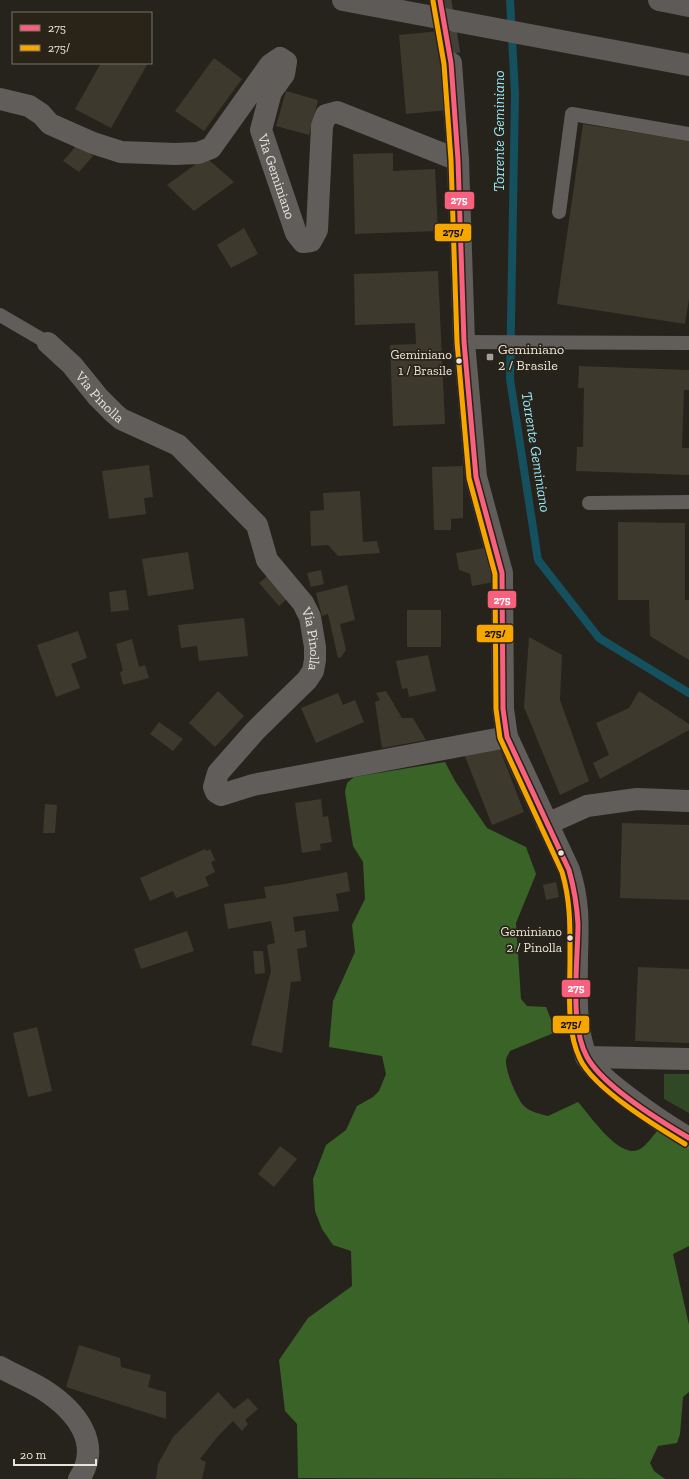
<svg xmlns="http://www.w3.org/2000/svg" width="689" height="1479" font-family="'Zilla Slab',serif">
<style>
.green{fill:#314826}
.forest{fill:#3a6327}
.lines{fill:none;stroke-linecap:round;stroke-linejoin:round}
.stream{stroke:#14505e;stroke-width:8}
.building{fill:#3d392c}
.street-tunnel{stroke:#434039;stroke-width:22;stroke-dasharray:22 11;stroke-linecap:butt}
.lane{stroke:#605d5b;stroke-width:14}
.street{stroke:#605d5b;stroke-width:22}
.highway{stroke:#5d5a57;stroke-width:22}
.highway-bridge{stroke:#5d5a57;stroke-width:22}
.bus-1-casing{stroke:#2a2418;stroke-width:8}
.bus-2-casing{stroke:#2a2418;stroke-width:8}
.bus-1{stroke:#f8607d;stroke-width:5}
.bus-2{stroke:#f7a600;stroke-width:5}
.poi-dot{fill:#a4a099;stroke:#2a2418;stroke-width:1.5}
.bus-dot{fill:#e8e4dc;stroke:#2a2418;stroke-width:1.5}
.labels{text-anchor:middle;stroke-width:3.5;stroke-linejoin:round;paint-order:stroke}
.bus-label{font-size:13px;fill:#e8e4dc;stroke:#2a2418;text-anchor:end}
.street-label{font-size:14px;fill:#e8e4dc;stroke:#2a2418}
.poi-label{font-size:14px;fill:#e8e4dc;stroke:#2a2418;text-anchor:start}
.water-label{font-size:15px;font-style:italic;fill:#92e5fb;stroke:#2a2418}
.line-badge{stroke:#2a2418;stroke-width:1.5}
.badge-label{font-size:11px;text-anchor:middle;font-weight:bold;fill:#fff}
.pale-badge-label{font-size:11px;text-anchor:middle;font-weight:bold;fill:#111}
</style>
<rect width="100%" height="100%" fill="#26231c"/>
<polygon class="green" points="664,1074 689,1074 689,1113 664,1099"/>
<path class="forest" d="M445 762 455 781 487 828 526 847 536 874 516 923 521 999 527 1006 546 1007 556 1032 510 1051C509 1054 506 1057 506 1060 505 1070 517 1100 525 1107 531 1112 540 1114 548 1116L578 1102C590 1115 618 1158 638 1150 646 1147 654 1134 660 1128L689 1146V1246L673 1254 689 1325V1392L683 1397 680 1434 677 1443 658 1446 650 1463 654 1471 665 1479 298 1478 297 1424 285 1411 279 1360 308 1318 352 1286 351 1251 333 1245 322 1229 315 1211 313 1179 326 1145 346 1130 357 1106 373 1097 379 1091 386 1074 382 1056 329 1047 333 1001 355 952 352 925 365 899 363 862 353 846 345 792 347 783 354 777Z"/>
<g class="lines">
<polyline class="stream" points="510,0 515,94 510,379 538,560 599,638 689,693"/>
</g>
<g class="building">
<polygon points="440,31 448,110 406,114 399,35"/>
<polygon points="214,58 242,79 204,131 175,111"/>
<polygon points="101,63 148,63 111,128 75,109"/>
<polygon points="286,91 318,100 309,135 276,126"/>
<polygon points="583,124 689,141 689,299 685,324 557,304"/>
<polygon points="78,144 93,156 79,172 63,161"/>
<polygon points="393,153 393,171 435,169 438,231 355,234 353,154"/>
<polygon points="209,160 234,182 194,211 167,185 200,161"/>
<polygon points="244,228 258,254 231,268 217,245"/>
<polygon points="438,271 445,424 393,426 390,345 416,344 415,323 355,325 354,274"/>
<polygon points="579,366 689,370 689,390 684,390 682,448 689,448 689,475 576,471 577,447 583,447 584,388 578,388"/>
<polygon points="149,465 153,497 144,498 146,514 109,519 102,471"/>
<polygon points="463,466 463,518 451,519 451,530 434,530 432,467"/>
<polygon points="360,491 363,542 377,541 380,553 338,556 328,545 311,546 310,511 324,510 323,493"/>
<polygon points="618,522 685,523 685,600 689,600 689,660 650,636 649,600 618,600"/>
<polygon points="490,547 495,582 472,586 470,574 459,570 456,553"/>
<polygon points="188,552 194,589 148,596 142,559"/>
<polygon points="321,570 324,584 311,587 307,573"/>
<polygon points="270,574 289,597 279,606 259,583"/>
<polygon points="347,585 355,620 340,624 346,650 341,657 338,658 328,614 322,616 316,593"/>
<polygon points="126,590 129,610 111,612 109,592"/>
<rect x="407" y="610" width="34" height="37"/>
<polygon points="244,618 248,656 199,661 197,646 181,648 178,625"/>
<polygon points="78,631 87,658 71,664 80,688 56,697 37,645"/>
<polygon points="529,637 562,655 560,700 589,781 560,795 524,707"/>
<polygon points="132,639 139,667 145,665 149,678 123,685 120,672 123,671 116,644"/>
<polygon points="428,655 436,691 409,697 407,688 402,689 396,661"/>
<polygon points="218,691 244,716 215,747 189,723"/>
<polygon points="386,691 402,718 413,718 426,740 382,748 375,702 380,700 376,693"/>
<polygon points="639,691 689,724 689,730 600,779 593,763 609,755 596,723 629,708"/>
<polygon points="338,693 343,705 355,700 364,722 316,743 301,708"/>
<polygon points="159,722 183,739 173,751 150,734"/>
<polygon points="497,742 524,812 492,825 464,754"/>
<polygon points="321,799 323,817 328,816 332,842 320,844 321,850 302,853 295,803"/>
<polygon points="45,804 57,805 55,833 43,833"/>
<polygon points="622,823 689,825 689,900 620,898"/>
<polygon points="205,849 206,851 210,849 215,860 211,862 215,872 205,877 209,886 176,898 173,891 150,901 140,878"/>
<polygon points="347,872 350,891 336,894 339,911 293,917 295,932 305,930 307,947 297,949 301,981 291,982 282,1053 251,1045 271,971 267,945 275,943 271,921 228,929 224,904 266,898 264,887 285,884"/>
<polygon points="556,882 559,897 546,900 543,885"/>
<polygon points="187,931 194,951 141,969 134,949"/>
<polygon points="253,951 263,951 265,973 255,974"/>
<polygon points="638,967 689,969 689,1043 635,1041"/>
<polygon points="37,1027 52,1091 28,1097 13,1033"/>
<polygon points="280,1146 297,1159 274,1187 258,1174"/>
<polygon points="79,1345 120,1358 121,1367 151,1375 148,1387 166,1392 166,1419 66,1387"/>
<polygon points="218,1392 234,1409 248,1398 258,1409 245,1420 248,1424 242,1431 233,1421 218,1436 200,1459 206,1462 202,1479 156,1479 158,1464 173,1437"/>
</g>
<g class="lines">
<polyline class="street-tunnel" points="440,0 451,63"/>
<g class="lane">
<polyline points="559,212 572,114 689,134"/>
<polyline points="0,315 48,343"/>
<polyline points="464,342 689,343"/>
<polyline points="589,503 689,502"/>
</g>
<g class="street">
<path d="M451 63 458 160 464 342 476 477 502 573 503 709 507 737 569 870C579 900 578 925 577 957 577 989 574 1025 586 1056 594 1077 667 1126 689 1138"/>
<path id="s1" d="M0 99 29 106 41 114 50 124 93 143 121 152 175 154 198 153 211 148 270 65 280 58 286 62 284 74 271 92 261 130 296 233 303 242 311 241 317 230 322 126 326 115 337 112 458 160"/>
<path id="s2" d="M48 343 72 365 98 397 114 413 121 419 178 445 257 525 267 560 303 603 310 617 315 647V660L313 671 307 680 255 731 218 773 214 787 216 792 221 795 253 785 507 737"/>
<polyline points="547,824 587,806 637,799 689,801"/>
<polyline points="586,1057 689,1059"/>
<path d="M0 1367C14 1375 30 1381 44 1390 75 1410 103 1443 79 1479"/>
</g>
<polyline class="highway" points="659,0 689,6"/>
<polyline class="highway-bridge" points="343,0 689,65"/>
<g class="bus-1-casing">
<path id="bus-1" d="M440 0 451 63 458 160 464 342 476 477 502 573 503 709 507 737 569 870C574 888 577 905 578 924 578 960 569 1025 587 1057 603 1086 660 1121 689 1138"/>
</g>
<g class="bus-2-casing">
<path id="bus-2" d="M433 1 444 64 451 160 457 342 469 478 495 574 496 709 500 738 562 872C571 902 570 930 570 960 570 991 566 1030 580 1059 594 1089 657 1127 685 1144"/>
</g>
<use href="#bus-1" class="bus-1"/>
<use href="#bus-2" class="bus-2"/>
</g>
<rect class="poi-dot" x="486" y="353" width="8" height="8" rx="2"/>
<g class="bus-dot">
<circle cx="459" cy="361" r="3.5"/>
<circle cx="561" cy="853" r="3.5"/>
<circle cx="570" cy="938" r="3.5"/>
</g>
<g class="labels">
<g class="bus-label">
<text x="452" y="359">Geminiano<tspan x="452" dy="16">1 / Brasile</tspan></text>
<text x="562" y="936">Geminiano<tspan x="562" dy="16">2 / Pinolla</tspan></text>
</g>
<g class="street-label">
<text dy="5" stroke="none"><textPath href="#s1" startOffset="469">Via Geminiano</textPath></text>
<text dy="5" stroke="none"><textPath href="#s2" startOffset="75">Via Pinolla</textPath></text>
<text dy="5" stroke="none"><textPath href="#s2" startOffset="411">Via Pinolla</textPath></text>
</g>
<g class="poi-label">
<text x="498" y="354">Geminiano<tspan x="498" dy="16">2 / Brasile</tspan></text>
</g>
<g class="water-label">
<text transform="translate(499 131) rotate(-90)" y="5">Torrente Geminiano</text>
<text transform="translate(536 452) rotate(81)" y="5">Torrente Geminiano</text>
</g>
</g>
<g class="line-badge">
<rect x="444" y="191" width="31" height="19" rx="4" fill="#f8607d"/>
<rect x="434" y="223" width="38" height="19" rx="4" fill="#f7a600"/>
<rect x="487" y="590" width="30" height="19" rx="4" fill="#f8607d"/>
<rect x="476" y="624" width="38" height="19" rx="4" fill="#f7a600"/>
<rect x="561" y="979" width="30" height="19" rx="4" fill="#f8607d"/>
<rect x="552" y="1015" width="38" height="19" rx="4" fill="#f7a600"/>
</g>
<g class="badge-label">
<text x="459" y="204">275</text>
<text x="502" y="604">275</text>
<text x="576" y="992">275</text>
</g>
<g class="pale-badge-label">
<text x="453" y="236">275/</text>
<text x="495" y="637">275/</text>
<text x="571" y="1028">275/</text>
</g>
<rect x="12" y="12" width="140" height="52" fill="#2a2418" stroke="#767166"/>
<rect x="20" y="25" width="20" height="6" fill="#f8607d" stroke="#767166"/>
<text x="48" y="32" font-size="12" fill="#e8e4dc">275</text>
<rect x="20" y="45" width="20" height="6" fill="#f7a600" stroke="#767166"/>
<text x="48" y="52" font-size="12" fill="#e8e4dc">275/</text>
<path d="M14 1459v6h82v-6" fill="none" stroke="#e8e4dc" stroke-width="2"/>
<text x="20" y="1459" font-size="12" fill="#e8e4dc" stroke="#2a2418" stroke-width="3" paint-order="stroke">20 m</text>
</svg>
